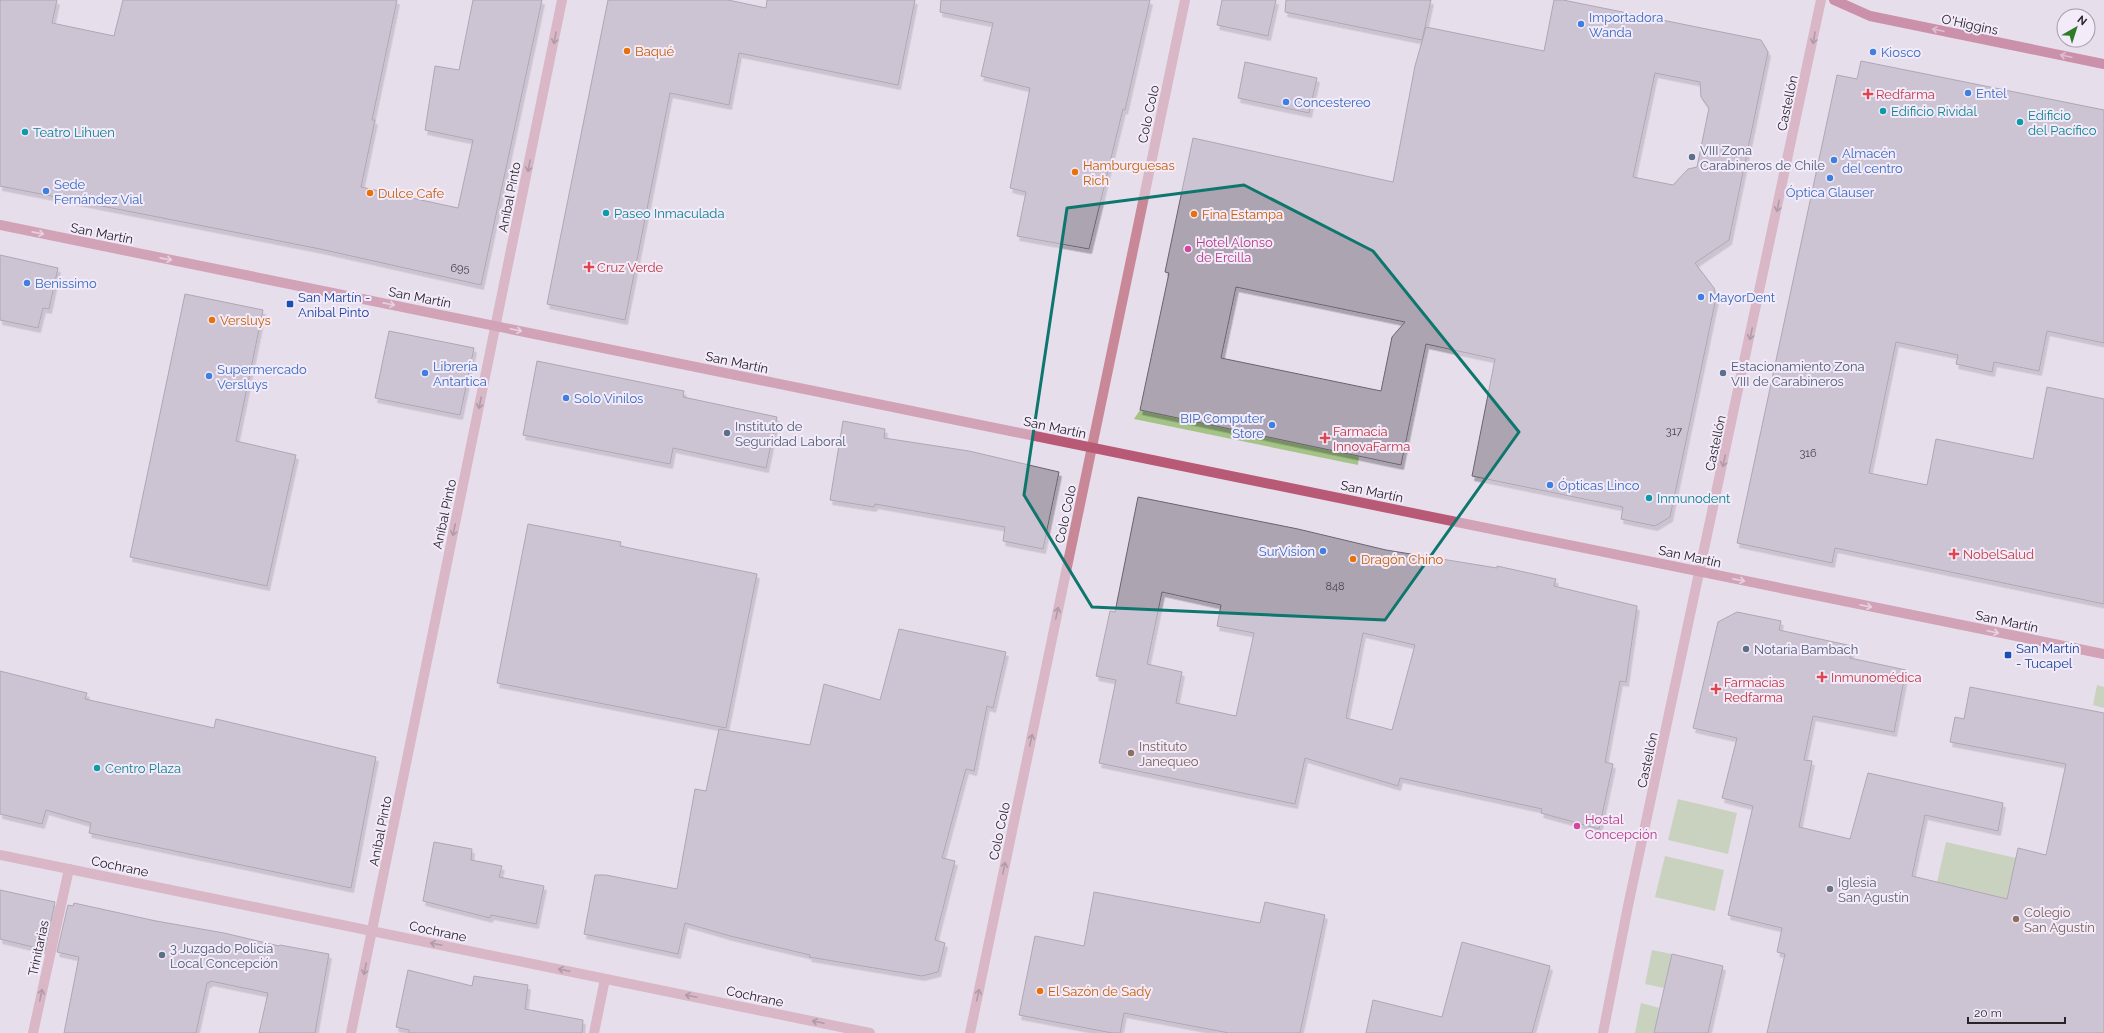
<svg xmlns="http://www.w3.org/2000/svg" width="2104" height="1033" font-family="Raleway,sans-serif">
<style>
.green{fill:#a4c387}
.building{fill:#aca4b1;stroke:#6b6370;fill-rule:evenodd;filter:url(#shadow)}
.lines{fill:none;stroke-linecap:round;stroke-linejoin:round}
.minor{stroke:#c98898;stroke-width:10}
.tertiary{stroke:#c98898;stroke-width:10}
.secondary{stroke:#b85a75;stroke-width:10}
.primary{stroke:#a8335c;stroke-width:10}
.oneway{stroke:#d298b3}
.oneway2{stroke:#684c55}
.oneway3{stroke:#e2c0d2}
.marked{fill:none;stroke:#0f766e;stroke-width:3;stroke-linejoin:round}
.shop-dot{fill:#3f7fe0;stroke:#f4ebfa;stroke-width:1.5}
.food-dot{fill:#e8710a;stroke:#f4ebfa;stroke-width:1.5}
.health-dot{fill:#e0444e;stroke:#f4ebfa;stroke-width:1.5}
.culture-dot{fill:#0f9aa8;stroke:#f4ebfa;stroke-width:1.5}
.service-dot{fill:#5c6f8a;stroke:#f4ebfa;stroke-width:1.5}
.hotel-dot{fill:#d1479c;stroke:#f4ebfa;stroke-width:1.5}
.transit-dot{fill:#1a4fb4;stroke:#f4ebfa;stroke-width:1.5}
.education-dot{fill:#8d6e63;stroke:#f4ebfa;stroke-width:1.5}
.worship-dot{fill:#6b7280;stroke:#f4ebfa;stroke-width:1.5}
.labels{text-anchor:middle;stroke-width:4;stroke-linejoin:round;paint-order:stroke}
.number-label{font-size:11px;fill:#48444b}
.shop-label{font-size:13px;fill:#366cbe;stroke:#f4ebfa;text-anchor:start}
.street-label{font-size:13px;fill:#272429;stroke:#f4ebfa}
.food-label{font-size:13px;fill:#c56008;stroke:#f4ebfa;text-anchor:start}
.health-label{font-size:13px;fill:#be3a42;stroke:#f4ebfa;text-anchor:start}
.culture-label{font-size:13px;fill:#0d838f;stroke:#f4ebfa;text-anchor:start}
.service-label{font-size:13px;fill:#4e5e75;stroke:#f4ebfa;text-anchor:start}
.hotel-label{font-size:13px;fill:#b23c85;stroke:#f4ebfa;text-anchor:start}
.transit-label{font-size:13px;fill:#164399;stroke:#f4ebfa;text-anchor:start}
.education-label{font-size:13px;fill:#785e54;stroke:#f4ebfa;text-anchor:start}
.worship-label{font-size:13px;fill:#5b616d;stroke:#f4ebfa;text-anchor:start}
</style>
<defs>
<filter id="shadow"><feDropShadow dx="2.5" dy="4.5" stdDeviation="0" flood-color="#0004"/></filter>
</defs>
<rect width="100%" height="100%" fill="#e7deec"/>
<g class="green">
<polygon points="1140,410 1359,456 1358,465 1134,419"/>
<polygon points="2097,685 2104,687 2104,708 2093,705"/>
<polygon points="1678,799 1737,813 1728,854 1668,840"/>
<polygon points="1946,842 2016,858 2007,899 1937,882"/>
<polygon points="1665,856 1724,870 1715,911 1655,897"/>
<polygon points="1652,950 1672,954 1664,988 1645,984"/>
<polygon points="1641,1003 1660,1008 1654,1033 1635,1033"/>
</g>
<g class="building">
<polygon points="0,0 57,0 52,23 114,36 123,0 397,0 372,120 375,120 361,187 458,208 473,140 425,130 435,66 459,70 473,0 542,0 481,285 320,249 0,186"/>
<polygon points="608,0 728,0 766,8 767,0 915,0 898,85 739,53 729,105 670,93 625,320 547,304"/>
<polygon points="941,0 1150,0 1125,110 1123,109 1089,249 1017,236 1026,192 1010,188 1030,88 981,76 993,23 940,12"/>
<polygon points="1222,0 1276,0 1268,36 1217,25"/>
<polygon points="1286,0 1431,0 1422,40 1285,12"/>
<path d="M1554 0H1563L1761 40 1768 52 1729 240 1695 263 1714 288 1716 298 1670 517 1655 526 1621 519 1623 507 1472 476 1495 359 1426 344 1401 465 1140 410 1169 273 1165 272 1193 138 1393 182 1415 66 1426 27 1544 51ZM1655 73 1700 82 1701 97 1709 108 1697 167 1688 169 1673 185 1633 177ZM1236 287 1405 322 1392 337 1381 391 1221 358Z"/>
<polygon points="1861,61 2104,110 2104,343 2047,331 2039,371 1994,362 1992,372 1956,364 1958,355 1896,342 1869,473 1927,485 1936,439 2033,459 2047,387 2104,399 2104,604 1835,548 1832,563 1737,543 1837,75 1857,79"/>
<polygon points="1245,62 1317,78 1309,113 1238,98"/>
<polygon points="0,255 58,268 49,309 43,308 38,328 0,320"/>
<polygon points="185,294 263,310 236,441 296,455 267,586 130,557"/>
<polygon points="389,331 474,348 460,415 375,398"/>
<polygon points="537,361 684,391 683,397 777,417 766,468 673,448 670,464 523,435"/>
<polygon points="843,421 885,429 884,438 969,451 1059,472 1043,549 1003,541 1005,527 875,504 874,507 830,500"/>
<path d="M1138 497 1298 529 1386 550 1497 568V566L1556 579 1554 586 1637 606 1626 682 1620 681 1605 762 1613 764 1599 829 1541 813 1542 809 1400 778 1398 786 1305 758 1295 804 1099 763 1116 680 1096 676 1110 611 1115 612ZM1162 592 1221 605 1217 626 1254 633 1236 716 1176 703 1182 672 1147 664ZM1363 633 1415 645 1392 730 1346 718Z"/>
<polygon points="528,524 621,542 620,546 757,574 726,728 497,683"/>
<polygon points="1737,612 1781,621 1779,630 1852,646 1850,658 1906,670 1894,732 1813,716 1804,760 1812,761 1799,827 1850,839 1868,773 2003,803 1998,831 1925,815 1912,876 2007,899 2018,848 2046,855 2066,764 1950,742 1955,717 1964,719 1970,687 2104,713 2104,1033 1767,1033 1785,954 1777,952 1782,928 1728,915 1753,806 1722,798 1737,738 1693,728 1718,622"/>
<polygon points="899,629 1006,652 993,708 987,706 974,771 966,769 942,858 955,861 935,940 945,943 938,972 922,976 809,957 810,955 730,936 685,923 678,954 584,934 595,875 606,875 677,889 695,789 706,791 719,729 810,745 824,684 880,700"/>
<polygon points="0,671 87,693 85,699 214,728 216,719 376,757 351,888 89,833 91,823 46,810 42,824 0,814"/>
<polygon points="434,842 472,849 471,860 502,866 499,877 544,886 536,924 491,915 490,918 423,901"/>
<polygon points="0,890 55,902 45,950 0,939"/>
<polygon points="1094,892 1260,923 1265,902 1325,915 1300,1033 1229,1033 1124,1013 1120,1033 1112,1033 1019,1015 1035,936 1084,946"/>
<polygon points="74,903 156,921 224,933 279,946 280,945 329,954 315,1033 259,1033 268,993 210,981 209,983 207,983 196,1033 64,1033 79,957 57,952 68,905 73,906"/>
<polygon points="1462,942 1550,966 1532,1033 1366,1033 1373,1000 1442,1017"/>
<polygon points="1672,954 1723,966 1708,1033 1654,1033"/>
<polygon points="408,970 472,986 474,976 528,985 525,1009 583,1020 582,1033 409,1033 409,1030 396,1027"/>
</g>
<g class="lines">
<g class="minor">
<polyline points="33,1033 69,869"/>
<polyline points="351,1033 562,0"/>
<polyline points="594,1033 605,979"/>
<polyline points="1603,1033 1628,906 1821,0"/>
</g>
<g class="tertiary">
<polyline points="0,855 870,1033"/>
<polyline points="970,1033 1185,0"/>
</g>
<polyline class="secondary" points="0,225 2104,654"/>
<polyline class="primary" points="1834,0 1870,16 2104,64"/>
</g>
<defs><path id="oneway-shaft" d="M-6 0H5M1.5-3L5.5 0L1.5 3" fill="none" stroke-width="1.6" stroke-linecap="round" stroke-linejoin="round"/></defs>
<g class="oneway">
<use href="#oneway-shaft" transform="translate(1938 30) rotate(-168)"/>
<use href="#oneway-shaft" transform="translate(2066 56) rotate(-168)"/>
</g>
<g class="oneway2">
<use href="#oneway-shaft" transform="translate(555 38) rotate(101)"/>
<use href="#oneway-shaft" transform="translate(1814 38) rotate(101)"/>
<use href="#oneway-shaft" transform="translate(529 166) rotate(101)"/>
<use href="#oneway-shaft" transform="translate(1778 206) rotate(102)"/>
<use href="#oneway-shaft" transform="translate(1751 334) rotate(102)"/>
<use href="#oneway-shaft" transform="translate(480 403) rotate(102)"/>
<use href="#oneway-shaft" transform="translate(1724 461) rotate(102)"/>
<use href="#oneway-shaft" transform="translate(454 530) rotate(102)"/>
<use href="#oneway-shaft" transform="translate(1057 613) rotate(-78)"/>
<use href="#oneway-shaft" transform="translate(1031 740) rotate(-78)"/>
<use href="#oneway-shaft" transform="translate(1004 868) rotate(-78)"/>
<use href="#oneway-shaft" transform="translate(436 944) rotate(-168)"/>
<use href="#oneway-shaft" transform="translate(365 969) rotate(102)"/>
<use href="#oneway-shaft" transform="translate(564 970) rotate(-168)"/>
<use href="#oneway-shaft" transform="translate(41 995) rotate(-78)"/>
<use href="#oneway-shaft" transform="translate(978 995) rotate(-78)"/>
<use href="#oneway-shaft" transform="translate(691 996) rotate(-168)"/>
<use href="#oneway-shaft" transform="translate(818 1022) rotate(-168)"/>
</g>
<g class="oneway3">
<use href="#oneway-shaft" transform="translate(38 233) rotate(11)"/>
<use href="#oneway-shaft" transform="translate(166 259) rotate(11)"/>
<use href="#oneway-shaft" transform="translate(389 304) rotate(11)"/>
<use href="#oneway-shaft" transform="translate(516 330) rotate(12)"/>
<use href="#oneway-shaft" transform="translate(1739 580) rotate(11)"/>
<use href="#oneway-shaft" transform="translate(1866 606) rotate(11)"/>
<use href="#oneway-shaft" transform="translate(1993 632) rotate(12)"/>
</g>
<path d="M0 0H2104V1033H0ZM1244 185 1373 251 1519 432 1385 620 1092 607 1024 495 1067 208Z" fill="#e7deec" fill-opacity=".55" fill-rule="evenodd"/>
<path class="marked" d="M1244 185 1373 251 1519 432 1385 620 1092 607 1024 495 1067 208Z"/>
<g class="shop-dot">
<circle cx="1581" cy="24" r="4"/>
<circle cx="1873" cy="52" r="4"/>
<circle cx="1968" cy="93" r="4"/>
<circle cx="1286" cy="102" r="4"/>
<circle cx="1834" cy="160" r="4"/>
<circle cx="1830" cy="178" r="4"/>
<circle cx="46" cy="191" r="4"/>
<circle cx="27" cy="283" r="4"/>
<circle cx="1701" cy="297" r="4"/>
<circle cx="425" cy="373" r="4"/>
<circle cx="209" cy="376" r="4"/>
<circle cx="566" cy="398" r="4"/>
<circle cx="1272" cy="425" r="4"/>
<circle cx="1550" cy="485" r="4"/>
<circle cx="1323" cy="551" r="4"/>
</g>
<g class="food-dot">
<circle cx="627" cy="51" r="4"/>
<circle cx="1075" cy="172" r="4"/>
<circle cx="370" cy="193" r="4"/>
<circle cx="1194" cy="214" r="4"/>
<circle cx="212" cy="320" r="4"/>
<circle cx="1353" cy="559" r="4"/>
<circle cx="1040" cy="991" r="4"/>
</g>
<g class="health-dot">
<path d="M1866 88h4v4h4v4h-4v4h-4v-4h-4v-4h4z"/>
<path d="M587 261h4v4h4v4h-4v4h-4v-4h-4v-4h4z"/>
<path d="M1323 432h4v4h4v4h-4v4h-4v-4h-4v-4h4z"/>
<path d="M1952 548h4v4h4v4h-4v4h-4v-4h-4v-4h4z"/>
<path d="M1820 671h4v4h4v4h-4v4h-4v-4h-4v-4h4z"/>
<path d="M1714 683h4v4h4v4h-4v4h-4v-4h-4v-4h4z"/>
</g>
<g class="culture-dot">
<circle cx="1883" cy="111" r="4"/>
<circle cx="2020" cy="122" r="4"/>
<circle cx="25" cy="132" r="4"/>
<circle cx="606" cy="213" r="4"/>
<circle cx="1649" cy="498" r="4"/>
<circle cx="97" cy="768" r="4"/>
</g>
<g class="service-dot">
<circle cx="1692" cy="157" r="4"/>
<circle cx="1723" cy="373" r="4"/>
<circle cx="727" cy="433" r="4"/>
<circle cx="1746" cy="649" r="4"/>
<circle cx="162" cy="955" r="4"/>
</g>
<g class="hotel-dot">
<circle cx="1188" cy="249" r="4"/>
<circle cx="1577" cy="826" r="4"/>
</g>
<g class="transit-dot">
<rect x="286" y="300" width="8" height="8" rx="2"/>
<rect x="2004" y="651" width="8" height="8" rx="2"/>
</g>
<g class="education-dot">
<circle cx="1131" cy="753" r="4"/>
<circle cx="2016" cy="919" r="4"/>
</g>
<circle class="worship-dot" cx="1830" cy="889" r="4"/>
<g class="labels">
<g class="number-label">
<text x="460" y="272">695</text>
<text x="1674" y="435">317</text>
<text x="1808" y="457">316</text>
<text x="1335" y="590">848</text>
</g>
<g class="shop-label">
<text x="1589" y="22">Importadora<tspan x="1589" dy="15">Wanda</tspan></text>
<text x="1881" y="57">Kiosco</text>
<text x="1976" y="98">Entel</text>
<text x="1294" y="107">Concestereo</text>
<text x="1842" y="158">Almacén<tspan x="1842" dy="15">del centro</tspan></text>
<text x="54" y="189">Sede<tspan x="54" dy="15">Fernández Vial</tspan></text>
<text x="1830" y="197" text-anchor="middle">Óptica Glauser</text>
<text x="35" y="288">Benissimo</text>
<text x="1709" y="302">MayorDent</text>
<text x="433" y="371">Librería<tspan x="433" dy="15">Antartica</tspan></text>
<text x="217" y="374">Supermercado<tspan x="217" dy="15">Versluys</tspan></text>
<text x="574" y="403">Solo Vinilos</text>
<text x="1264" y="423" text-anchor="end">BIP Computer<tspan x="1264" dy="15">Store</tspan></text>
<text x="1558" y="490">Ópticas Linco</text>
<text x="1315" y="556" text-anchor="end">SurVision</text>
</g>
<g class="street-label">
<text transform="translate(1970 24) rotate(12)" y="5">O'Higgins</text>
<text transform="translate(1787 103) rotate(-78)" y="5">Castellón</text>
<text transform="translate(1148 114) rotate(-78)" y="5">Colo Colo</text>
<text transform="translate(509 197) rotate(-79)" y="5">Aníbal Pinto</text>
<text transform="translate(102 233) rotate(11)" y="5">San Martín</text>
<text transform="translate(420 297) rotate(11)" y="5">San Martín</text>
<text transform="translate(737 362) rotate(12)" y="5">San Martín</text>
<text transform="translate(1055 427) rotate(12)" y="5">San Martín</text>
<text transform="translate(1715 443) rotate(-78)" y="5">Castellón</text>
<text transform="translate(1372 491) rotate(12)" y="5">San Martín</text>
<text transform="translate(444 514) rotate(-78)" y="5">Aníbal Pinto</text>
<text transform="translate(1065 514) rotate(-78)" y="5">Colo Colo</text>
<text transform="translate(1690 556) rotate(12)" y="5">San Martín</text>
<text transform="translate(2007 621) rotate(12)" y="5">San Martín</text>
<text transform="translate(1647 760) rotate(-78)" y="5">Castellón</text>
<text transform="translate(380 831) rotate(-79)" y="5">Aníbal Pinto</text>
<text transform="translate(999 831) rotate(-78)" y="5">Colo Colo</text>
<text transform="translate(120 866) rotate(12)" y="5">Cochrane</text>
<text transform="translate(438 931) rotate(12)" y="5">Cochrane</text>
<text transform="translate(38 948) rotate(-78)" y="5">Trinitarias</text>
<text transform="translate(755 996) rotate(12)" y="5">Cochrane</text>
</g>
<g class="food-label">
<text x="635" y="56">Baqué</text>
<text x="1083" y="170">Hamburguesas<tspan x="1083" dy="15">Rich</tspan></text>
<text x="378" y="198">Dulce Cafe</text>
<text x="1202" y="219">Fina Estampa</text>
<text x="220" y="325">Versluys</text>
<text x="1361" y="564">Dragón Chino</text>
<text x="1048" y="996">El Sazón de Sady</text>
</g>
<g class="health-label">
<text x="1876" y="99">Redfarma</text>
<text x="597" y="272">Cruz Verde</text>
<text x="1333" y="436">Farmacia<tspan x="1333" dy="15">InnovaFarma</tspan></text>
<text x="1963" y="559">NobelSalud</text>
<text x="1831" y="682">Inmunomédica</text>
<text x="1724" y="687">Farmacias<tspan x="1724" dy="15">Redfarma</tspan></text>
</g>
<g class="culture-label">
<text x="1891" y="116">Edificio Rividal</text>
<text x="2028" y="120">Edificio<tspan x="2028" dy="15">del Pacífico</tspan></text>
<text x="33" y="137">Teatro Lihuen</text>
<text x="614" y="218">Paseo Inmaculada</text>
<text x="1657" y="503">Inmunodent</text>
<text x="105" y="773">Centro Plaza</text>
</g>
<g class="service-label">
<text x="1700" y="155">VIII Zona<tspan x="1700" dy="15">Carabineros de Chile</tspan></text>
<text x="1731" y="371">Estacionamiento Zona<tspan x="1731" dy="15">VIII de Carabineros</tspan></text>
<text x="735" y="431">Instituto de<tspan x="735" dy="15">Seguridad Laboral</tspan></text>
<text x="1754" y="654">Notaria Bambach</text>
<text x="170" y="953">3 Juzgado Policía<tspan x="170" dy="15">Local Concepción</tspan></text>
</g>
<g class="hotel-label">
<text x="1196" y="247">Hotel Alonso<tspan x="1196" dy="15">de Ercilla</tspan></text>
<text x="1585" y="824">Hostal<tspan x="1585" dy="15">Concepción</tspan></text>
</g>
<g class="transit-label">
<text x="298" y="302">San Martín -<tspan x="298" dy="15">Anibal Pinto</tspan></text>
<text x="2016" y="653">San Martín<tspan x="2016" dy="15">- Tucapel</tspan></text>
</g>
<g class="education-label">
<text x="1139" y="751">Instituto<tspan x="1139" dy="15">Janequeo</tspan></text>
<text x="2024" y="917">Colegio<tspan x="2024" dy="15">San Agustín</tspan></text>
</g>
<g class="worship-label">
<text x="1838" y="887">Iglesia<tspan x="1838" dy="15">San Agustín</tspan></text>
</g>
</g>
<g transform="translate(2076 28) rotate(39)"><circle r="19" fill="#f4ebfa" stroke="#a29ba6"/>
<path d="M0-3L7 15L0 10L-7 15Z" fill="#2e7c26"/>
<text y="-6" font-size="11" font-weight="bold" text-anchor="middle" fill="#272429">N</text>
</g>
<path d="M1968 1017v6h97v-6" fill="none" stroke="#272429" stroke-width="2"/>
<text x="1974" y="1017" font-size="12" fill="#272429" stroke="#f4ebfa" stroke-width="3" paint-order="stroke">20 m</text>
</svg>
